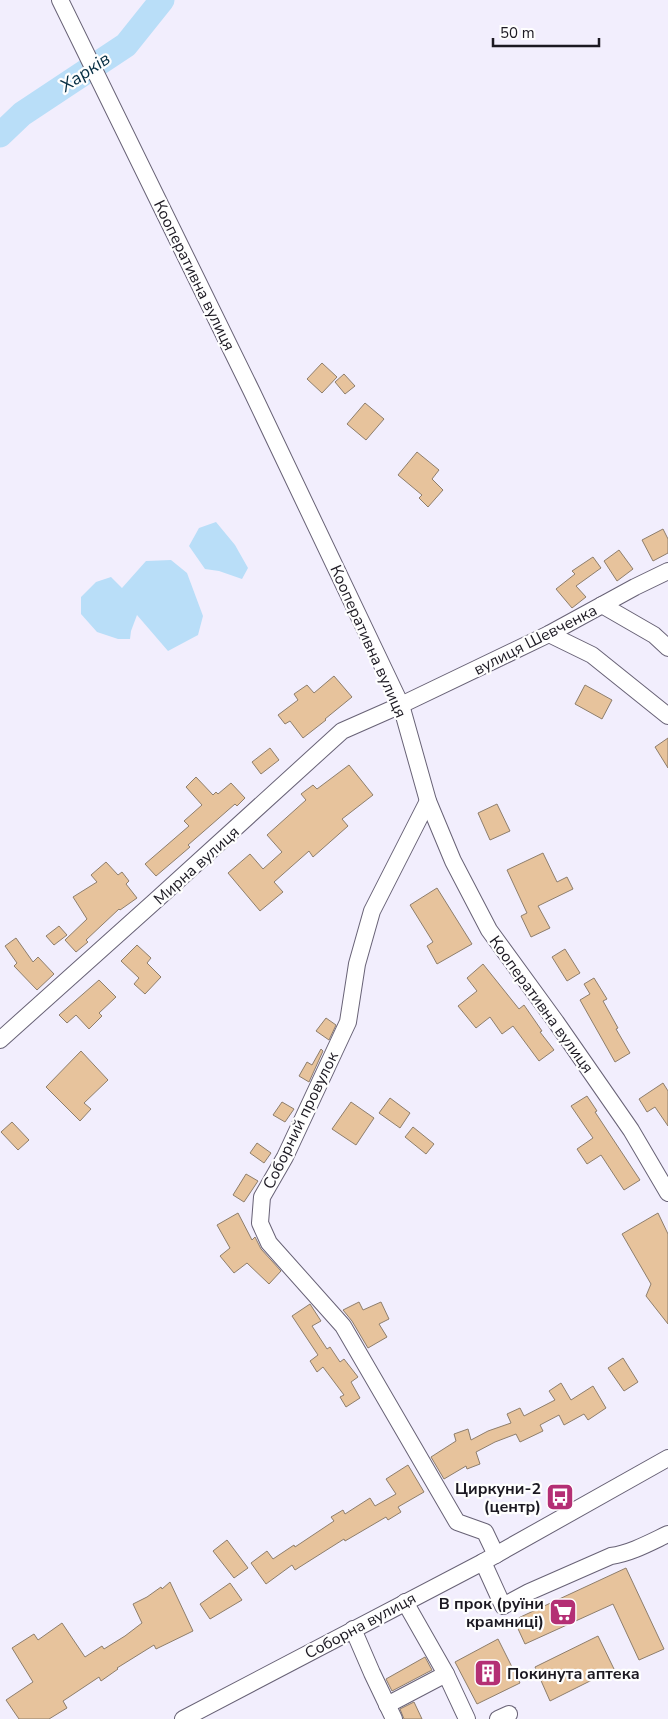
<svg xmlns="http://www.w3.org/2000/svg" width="668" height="1719" font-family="'Nunito Sans',sans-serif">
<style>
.water{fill:#b9def8}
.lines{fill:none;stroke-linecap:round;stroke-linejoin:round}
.river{stroke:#b9def8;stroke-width:25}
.building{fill:#e7c39c;stroke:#8e7e6c}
.minor-casing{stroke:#686276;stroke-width:18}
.minor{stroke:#fff;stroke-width:16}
.labels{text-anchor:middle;stroke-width:4.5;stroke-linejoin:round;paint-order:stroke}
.street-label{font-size:16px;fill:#1c1922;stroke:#fefefe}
.poi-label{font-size:16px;font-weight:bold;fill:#1c1922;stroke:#fefefe;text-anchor:end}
.water-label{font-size:18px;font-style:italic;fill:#062e43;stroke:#fefefe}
</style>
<rect width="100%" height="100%" fill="#f2eefd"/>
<g class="water">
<polygon points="216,522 235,545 248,568 242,579 219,571 205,569 189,546 199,528"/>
<polygon points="171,560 187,573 203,616 198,635 168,651 137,615 131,631 130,639 118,639 97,632 81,614 81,597 96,582 111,577 122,588 146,561"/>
</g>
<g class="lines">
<polyline class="river" points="0,135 22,114 126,45 162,0"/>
</g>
<g class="building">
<polygon points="322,363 337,377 322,393 307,379"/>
<polygon points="344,374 355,386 345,394 335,382"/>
<polygon points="365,403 384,419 366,440 347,424"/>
<polygon points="417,452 439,470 432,479 443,490 428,507 419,498 422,495 398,475"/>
<polygon points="663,529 668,539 668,553 653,561 642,540"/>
<polygon points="619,550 633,569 617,581 604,561"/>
<polygon points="593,557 601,568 576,586 586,597 572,608 556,589 575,574 572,571"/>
<polygon points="334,676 352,697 325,719 326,720 303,738 290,721 285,724 278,715 298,700 294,694 307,685 314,693"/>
<polygon points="585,685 612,700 602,719 575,704"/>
<polygon points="668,738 668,768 655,747"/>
<polygon points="270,748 279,760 261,774 252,762"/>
<polygon points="349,765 373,795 342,819 348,826 313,857 309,851 274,882 283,892 260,911 228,873 250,854 263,869 282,852 267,835 306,800 301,794 313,785 317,789"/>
<polygon points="196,777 213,795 216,792 218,794 231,783 245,798 237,806 235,804 211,825 188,845 190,847 156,876 145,864 189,826 184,821 202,805 186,787"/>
<polygon points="497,804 510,831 490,840 478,813"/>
<polygon points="543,853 557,882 567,877 573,889 538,906 550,928 531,937 521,916 527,913 507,870"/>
<polygon points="106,862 118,875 122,872 129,881 126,884 137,898 120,910 119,909 86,940 88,942 76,952 65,940 87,919 73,897 97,882 91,875"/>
<polygon points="437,888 472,944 437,964 427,946 433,942 410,905"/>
<polygon points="59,926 67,935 54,945 46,936"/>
<polygon points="16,938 33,962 38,957 54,974 37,990 14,966 17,963 5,946"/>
<polygon points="137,945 151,958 147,963 161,977 145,994 134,984 139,978 121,961"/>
<polygon points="565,949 580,973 567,981 552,957"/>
<polygon points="483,964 519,1009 524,1005 542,1031 540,1032 554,1050 539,1061 513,1026 502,1034 490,1017 476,1028 458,1006 477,991 467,978"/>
<polygon points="594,978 607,999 603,1001 618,1028 616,1029 630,1053 615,1062 580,1000 590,994 584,984"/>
<polygon points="99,980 116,997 99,1013 102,1016 89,1029 76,1015 67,1023 59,1015"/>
<polygon points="326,1018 336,1025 329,1040 316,1031"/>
<polygon points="321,1049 323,1051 309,1082 299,1076 307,1062 312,1065"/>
<polygon points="81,1051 108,1080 84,1103 91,1109 80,1121 46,1087"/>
<polygon points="663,1083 668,1091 668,1126 655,1107 647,1112 639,1099"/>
<polygon points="587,1096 597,1111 595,1112 640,1180 624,1190 601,1155 587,1164 577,1149 593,1138 571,1106"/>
<polygon points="390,1098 410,1113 400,1128 379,1113"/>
<polygon points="282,1102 294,1109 285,1122 273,1115"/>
<polygon points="351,1102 374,1118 356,1145 332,1129"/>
<polygon points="12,1122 29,1140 18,1150 1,1132"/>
<polygon points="413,1127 434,1144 426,1154 405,1137"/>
<polygon points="257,1143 271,1153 264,1163 250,1153"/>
<polygon points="246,1174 258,1181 244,1202 233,1195"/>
<polygon points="238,1213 252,1240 255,1237 261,1249 281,1271 269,1284 247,1263 234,1273 220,1256 230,1248 217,1225"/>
<polygon points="658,1213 668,1234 668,1324 646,1296 651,1284 622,1234"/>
<polygon points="359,1302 363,1310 381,1302 389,1319 379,1324 387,1337 368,1348 352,1321 343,1310"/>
<polygon points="310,1304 321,1321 312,1326 327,1349 330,1347 340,1362 344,1359 358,1377 351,1382 360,1398 346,1407 340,1397 344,1395 323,1367 317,1372 310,1361 318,1355 292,1316"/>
<polygon points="623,1358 638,1382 624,1391 608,1368"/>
<polygon points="561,1383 571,1400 593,1386 606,1408 588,1420 584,1414 564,1425 559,1415 540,1425 543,1431 520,1442 516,1434 495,1442 476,1452 480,1464 467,1469 466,1466 444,1479 431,1457 456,1441 454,1434 468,1429 471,1440 488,1431 511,1423 507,1414 520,1408 524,1416 555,1400 549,1391"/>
<polygon points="408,1465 424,1492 398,1507 401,1512 388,1520 386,1517 345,1541 344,1539 295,1570 292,1565 266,1584 251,1563 267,1551 273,1559 294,1545 295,1547 334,1521 331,1517 343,1510 345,1514 370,1498 375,1506 396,1494 386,1479"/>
<polygon points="227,1540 248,1568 234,1578 213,1551"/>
<polygon points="626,1568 664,1649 639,1660 613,1604 525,1644 514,1620"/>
<polygon points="170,1582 193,1631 156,1649 154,1645 117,1668 118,1669 101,1681 99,1677 63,1701 67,1708 49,1719 19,1719 6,1700 33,1682 12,1648 34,1634 38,1640 62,1623 85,1657 102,1646 104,1649 125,1636 142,1623 133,1604 147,1597 161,1587 162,1589"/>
<polygon points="230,1583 242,1600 210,1619 200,1604"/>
<polygon points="598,1636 614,1669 550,1701 535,1667"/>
<polygon points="498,1639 520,1683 477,1704 455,1662"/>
<polygon points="425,1657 432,1670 392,1691 386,1679"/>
<polygon points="414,1702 422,1719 404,1719 400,1709"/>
</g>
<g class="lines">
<g class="minor-casing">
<g id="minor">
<polyline points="60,0 252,392 401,705 428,801 453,861 489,930 556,1022 631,1130 668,1193"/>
<polyline points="602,605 654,635 668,648"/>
<polyline points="549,634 592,655 668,716"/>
<polyline points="428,801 372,911 357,964 348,1022 285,1157 262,1197 260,1223 269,1243 343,1326 457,1522 485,1532 496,1555"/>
<polyline points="0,1040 154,902 342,731 401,705 549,634 635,587 668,571"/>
<path d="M483 1562 503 1606 529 1592 611 1556C631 1553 649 1543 668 1534"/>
<polyline points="353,1629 372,1673 394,1719"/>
<polyline points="446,1674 467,1719"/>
<polyline points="387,1705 446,1674 405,1602"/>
<polyline points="183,1719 483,1562 668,1458"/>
<polyline points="498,1719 509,1714"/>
</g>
</g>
<use href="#minor" class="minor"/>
</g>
<defs>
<g id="bus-square" transform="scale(1.4375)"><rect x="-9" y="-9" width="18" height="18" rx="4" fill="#b42f74" stroke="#fefefe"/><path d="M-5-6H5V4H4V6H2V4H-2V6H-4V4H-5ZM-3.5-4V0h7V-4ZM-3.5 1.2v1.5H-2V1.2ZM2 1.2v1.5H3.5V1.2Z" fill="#fff"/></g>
<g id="supermarket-square" transform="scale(1.4375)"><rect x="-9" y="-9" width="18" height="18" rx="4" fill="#b42f74" stroke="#fefefe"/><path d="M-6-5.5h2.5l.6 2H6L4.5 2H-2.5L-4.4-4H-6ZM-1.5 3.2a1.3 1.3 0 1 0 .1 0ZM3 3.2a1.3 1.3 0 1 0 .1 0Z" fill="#fff"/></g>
<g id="building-square" transform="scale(1.4375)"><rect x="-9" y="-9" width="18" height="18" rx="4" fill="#b42f74" stroke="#fefefe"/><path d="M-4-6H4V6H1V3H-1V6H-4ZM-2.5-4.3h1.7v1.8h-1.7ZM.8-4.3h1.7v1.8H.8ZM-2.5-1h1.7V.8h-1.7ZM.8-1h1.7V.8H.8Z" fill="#fff"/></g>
</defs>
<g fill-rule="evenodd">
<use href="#bus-square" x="560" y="1497"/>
<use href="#supermarket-square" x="563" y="1612"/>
<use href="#building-square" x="488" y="1673"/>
</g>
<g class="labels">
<g class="street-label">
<text transform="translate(195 275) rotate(64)" y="6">Кооперативна вулиця</text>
<text transform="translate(535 639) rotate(-27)" y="6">вулиця Шевченка</text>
<text transform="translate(369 641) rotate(66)" y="6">Кооперативна вулиця</text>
<text transform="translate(196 865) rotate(-42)" y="6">Мирна вулиця</text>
<text transform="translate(542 1004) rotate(54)" y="6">Кооперативна вулиця</text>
<text transform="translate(300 1120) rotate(-64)" y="6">Соборний провулок</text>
<text transform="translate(360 1625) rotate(-28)" y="6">Соборна вулиця</text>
</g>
<g class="poi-label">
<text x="541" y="1494">Циркуни-2<tspan x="541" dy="18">(центр)</tspan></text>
<text x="544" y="1609">В прок (руїни<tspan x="544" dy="18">крамниці)</tspan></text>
<text x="507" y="1679" text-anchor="start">Покинута аптека</text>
</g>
<g class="water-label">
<text transform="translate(85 72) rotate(-34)" y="6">Харків</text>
</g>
</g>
<path d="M493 38v8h106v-8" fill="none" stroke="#1c1922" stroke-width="2.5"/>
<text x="500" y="38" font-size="15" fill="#1c1922" stroke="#fefefe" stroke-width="4" paint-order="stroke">50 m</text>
</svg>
